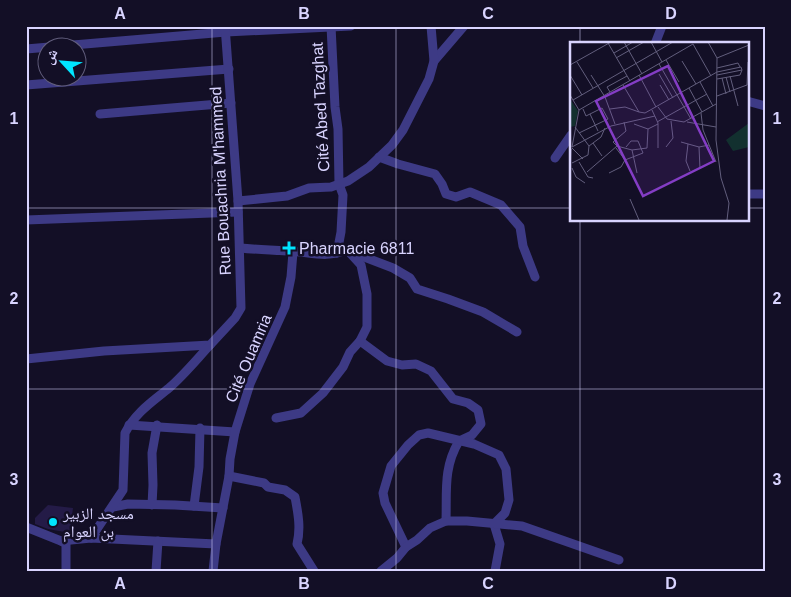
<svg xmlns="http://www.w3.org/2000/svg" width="791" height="597" font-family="Arial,'Noto Naskh Arabic',sans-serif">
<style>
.building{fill:#241b47}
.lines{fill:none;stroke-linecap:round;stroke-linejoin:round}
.minor{stroke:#3d3a85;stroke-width:9}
.grid{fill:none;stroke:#d9d4ff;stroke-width:1;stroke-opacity:0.55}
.poi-dot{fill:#00e5ff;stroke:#130f26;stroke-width:2}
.labels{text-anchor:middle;stroke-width:5;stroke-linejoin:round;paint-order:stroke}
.street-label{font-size:16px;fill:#d9d4ff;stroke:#130f26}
.poi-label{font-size:16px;fill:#d9d4ff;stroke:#130f26;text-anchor:start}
.inset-road{fill:none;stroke:#625e7d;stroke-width:1}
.view{fill:#843dc5;fill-opacity:0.15;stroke:#843dc5;stroke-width:2.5}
.inset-edge{fill:none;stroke:#d9d4ff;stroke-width:2.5}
.neatline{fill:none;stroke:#d9d4ff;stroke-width:2}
.grid-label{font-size:16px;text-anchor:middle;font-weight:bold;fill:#d9d4ff}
</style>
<rect width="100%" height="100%" fill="#130f26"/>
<polygon class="building" points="48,505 73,508 70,533 48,529 35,524 35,518"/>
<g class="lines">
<g class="minor">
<polyline points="331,26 335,107 338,129 339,184 343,195 341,232 337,253"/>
<polyline points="655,44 662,26"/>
<polyline points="26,49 226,32 351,26"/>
<polyline points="434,61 464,26"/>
<polyline points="26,85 229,69"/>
<polyline points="747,101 765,106"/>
<polyline points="100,114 231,103"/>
<polyline points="379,157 398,164 435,174 442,184 446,194 456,197 470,192 501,205 520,227 523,246 535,277"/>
<polyline points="555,158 571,135"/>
<polyline points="747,194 765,194"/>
<polyline points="238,201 287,196 309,188 331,187 348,181 369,167 392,145 403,130 429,79 434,61 431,26"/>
<polyline points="26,220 238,212"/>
<path d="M240 248C260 250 280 250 300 252 317 254 330 257 346 250L393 268 410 278 417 289 448 299 483 312 517 332"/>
<polyline points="360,341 387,361 402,365 416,364 431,371 453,399 468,403 478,410 481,424 472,435 459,441"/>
<polyline points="26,359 104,351 210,345 235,318 241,308 238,201 225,26"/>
<polyline points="276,418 301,413 323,393 343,367 350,352 360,341 367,327 367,294 361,265 350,253"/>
<polyline points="129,425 235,432"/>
<path d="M229 476 264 483 268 487 285 490 295 497C298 513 301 528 297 544L314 571"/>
<polyline points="152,505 153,485 152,453 157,425"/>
<polyline points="194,506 199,467 200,428"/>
<polyline points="113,507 128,504 175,505 223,508"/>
<path d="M446 521C447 491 443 468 459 441"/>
<polyline points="26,527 61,541 91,538 216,544"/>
<path d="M91 538 123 490 125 433C136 412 152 402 169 388 184 375 197 359 210 345"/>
<polyline points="61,541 66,544 66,571"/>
<polyline points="406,547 385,503 383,493 391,466 408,445 419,435 428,433 474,444 499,455 506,469 509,500 505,513 494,524 500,544 495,571"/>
<polyline points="156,571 158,541"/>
<polyline points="213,571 216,544 229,476 230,459 235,432 250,384 285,307 291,277 293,252"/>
<polyline points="381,571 397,558 406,547 417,540 430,528 446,521 467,521 522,526 619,560"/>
</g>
</g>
<path class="grid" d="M212 26V571M396 26V571M580 26V44M26 208H571M747 208H765M580 220V571M26 389H765"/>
<g class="poi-dot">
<path d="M286.5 240.5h5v5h5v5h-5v5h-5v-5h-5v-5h5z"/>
<circle cx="53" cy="522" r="5"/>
</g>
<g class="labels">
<g class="street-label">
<text transform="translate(320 107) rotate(-93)" y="6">Cité Abed Tazghat</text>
<text transform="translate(220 181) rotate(-93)" y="6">Rue Bouachria M'hammed</text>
<text transform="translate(248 358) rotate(-67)" y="6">Cité Ouamria</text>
</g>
<g class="poi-label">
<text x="299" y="254">Pharmacie 6811</text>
<text x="63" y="519">مسجد الزبير<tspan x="63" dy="18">بن العوام</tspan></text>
</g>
</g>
<g transform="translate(570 42)">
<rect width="179" height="179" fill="#130f26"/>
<path d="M0 57 8 69 5 84 0 85ZM179 81V105L163 109 156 98Z" fill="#12302f"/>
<path class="inset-road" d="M54 0 72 32M81 0 92 20M138 0 147 16 146 98 151 136 159 161 157 178M38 1 60 39M44 11 63 0M46 16 74 0M147 16 179 3M96 18 109 40M112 19 126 42M7 20 23 46M89 22 121 77M0 23 41 0M147 26 168 21 170 25M147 30 171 25 172 28M89 32 103 56M0 33 12 53M21 33 35 55 45 82M69 33 86 65M147 33 172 28M160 34 164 49M156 35 160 50M152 36 156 52M147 37 170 33 172 28M130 40 143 64M53 43 69 70 75 71 147 30M90 43 99 58M119 46 132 70M164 49 168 64M40 50 37 45 57 34M0 53 9 68 2 105 41 84 85 74M147 54 177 43 178 20M3 58 103 0M88 65 97 77 114 80 146 62M13 67 16 74 32 66M40 67 55 65 69 70M9 68 123 2 141 34M82 68 88 81V106M131 71 133 88 146 120M20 72 28 89M87 80 137 52M117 80 146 85M64 82 78 87 88 82M5 85 19 104 31 95 35 86M9 91 38 77 32 66M111 100 129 105 139 103M23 101 32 114M118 102 116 119 120 129M47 104 62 108 67 131M47 104 43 100 56 89 54 80M96 105 103 96 101 79M129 105 130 127M2 106 13 117M46 106 55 118M62 108 77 106 78 87M9 120 18 135 23 136M2 121 18 113 19 104M2 126 6 135 15 141M17 130 47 104M0 131 1 107M39 131 51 125 55 118 73 111 68 99H61L56 105M60 157 69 178"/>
<path class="view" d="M98 24 144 119 73 154 26 59Z"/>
<rect width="179" height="179" class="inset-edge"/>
</g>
<rect width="791" height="597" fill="none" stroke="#130f26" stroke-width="55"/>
<g transform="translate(62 62) rotate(296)"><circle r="24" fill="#130f26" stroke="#625e7d"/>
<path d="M0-4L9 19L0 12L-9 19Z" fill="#00e5ff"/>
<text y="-8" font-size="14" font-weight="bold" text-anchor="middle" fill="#d9d4ff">ش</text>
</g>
<rect x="28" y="28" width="736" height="542" class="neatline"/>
<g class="grid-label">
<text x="120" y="19">A</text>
<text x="304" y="19">B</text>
<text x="488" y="19">C</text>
<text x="671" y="19">D</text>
<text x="14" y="124">1</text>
<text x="777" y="124">1</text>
<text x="14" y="304">2</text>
<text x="777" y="304">2</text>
<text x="14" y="485">3</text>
<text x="777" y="485">3</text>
<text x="120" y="589">A</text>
<text x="304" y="589">B</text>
<text x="488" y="589">C</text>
<text x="671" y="589">D</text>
</g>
</svg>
